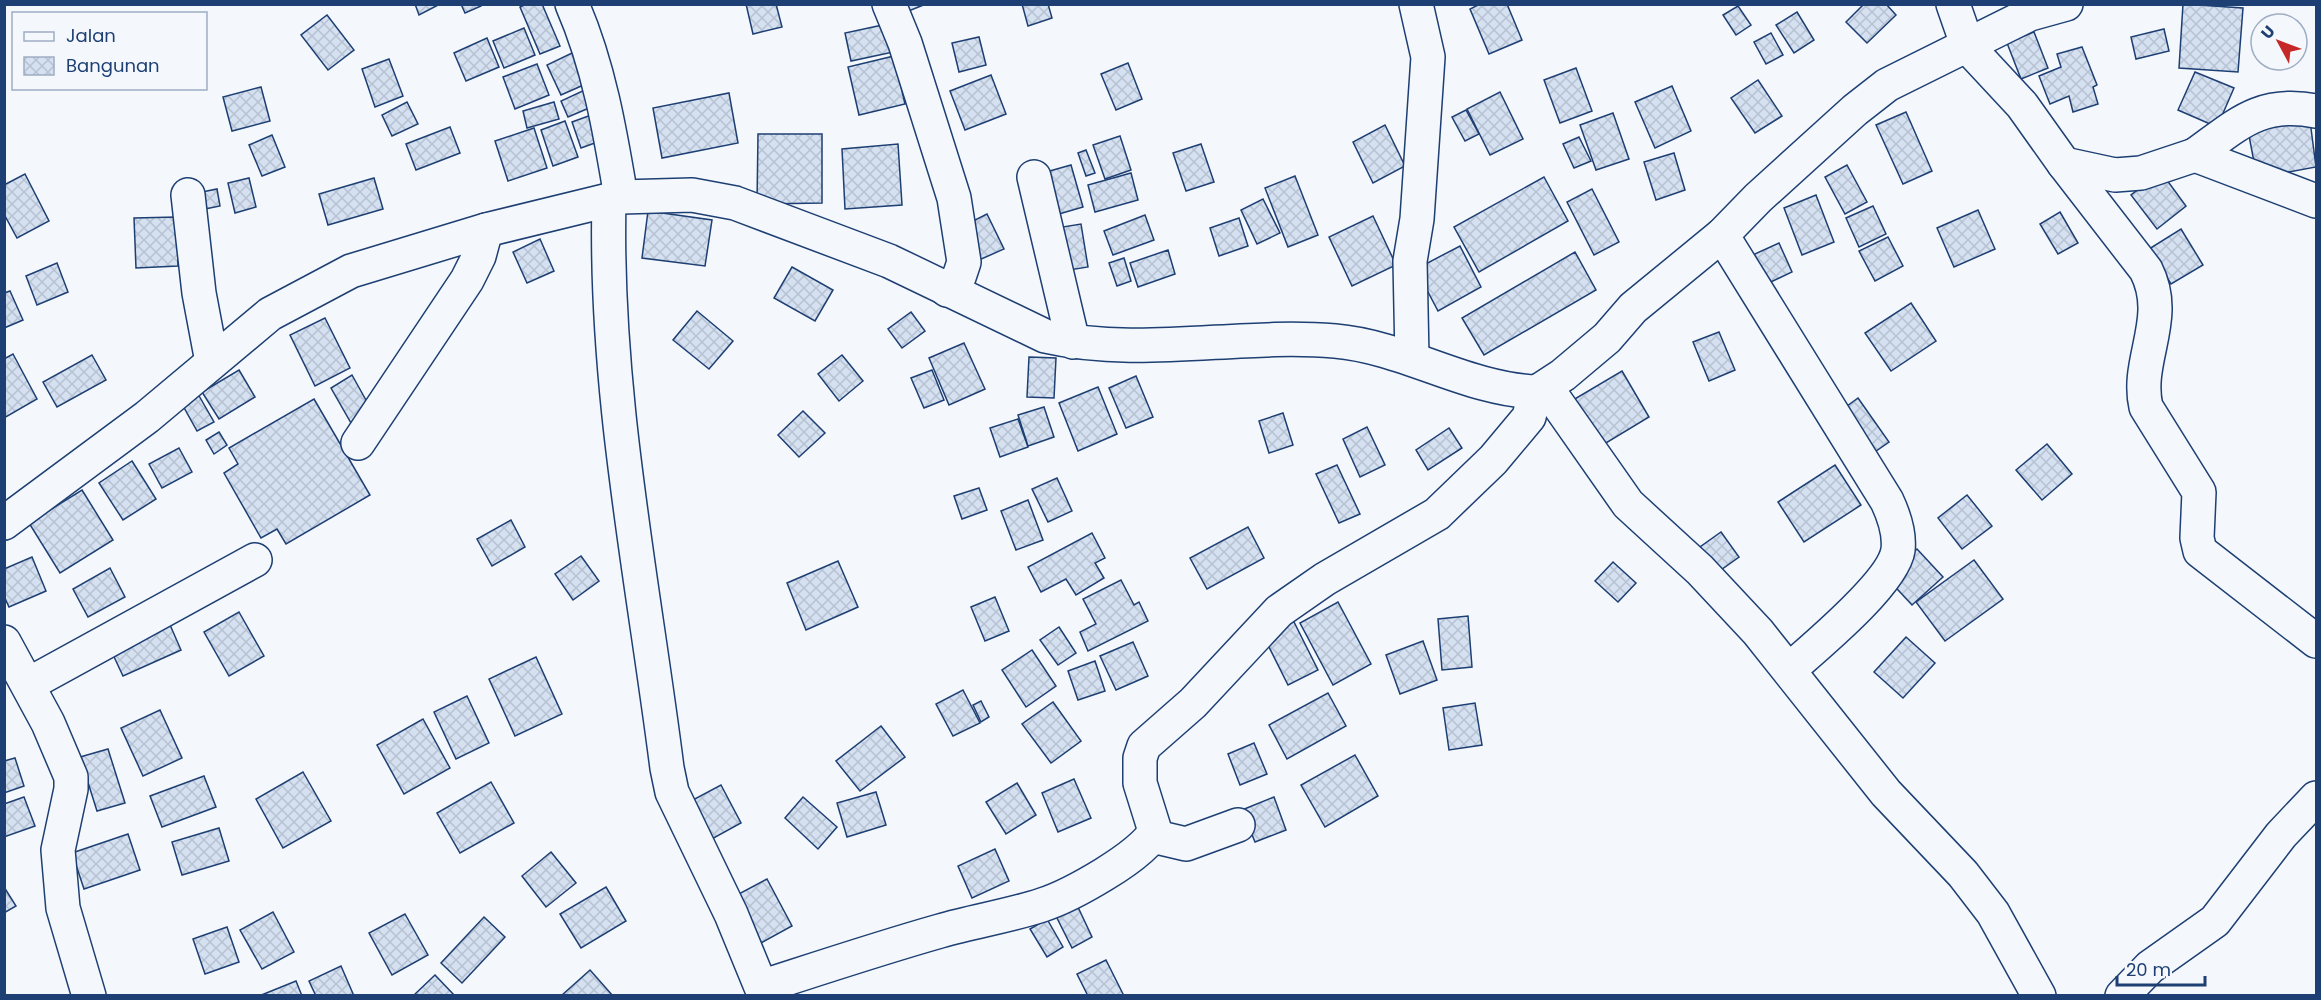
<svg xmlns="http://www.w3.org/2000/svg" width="2321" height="1000" font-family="Poppins,sans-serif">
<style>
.building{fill:url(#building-cross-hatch);stroke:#1d3f73;stroke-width:1.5}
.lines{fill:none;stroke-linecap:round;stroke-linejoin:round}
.minor-casing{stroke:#1d3f73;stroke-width:36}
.minor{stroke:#f4f7fb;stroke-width:33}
</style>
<defs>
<pattern id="building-cross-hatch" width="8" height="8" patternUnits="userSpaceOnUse" patternTransform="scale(1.5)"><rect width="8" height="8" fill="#d5e0f0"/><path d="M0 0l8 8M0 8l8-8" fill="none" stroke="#b6c1d1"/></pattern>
</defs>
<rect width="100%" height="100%" fill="#f4f7fb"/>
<g class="building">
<polygon points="415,4 440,4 419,15"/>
<polygon points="461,4 481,4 481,6 465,13"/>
<polygon points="526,4 542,4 560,46 540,54 520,7"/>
<polygon points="746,4 776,4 782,27 753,34"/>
<polygon points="897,4 926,4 901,14"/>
<polygon points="1022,4 1048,4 1052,18 1028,26"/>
<polygon points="1480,4 1507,4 1522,40 1489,54 1470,9"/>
<polygon points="1864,4 1886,4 1896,15 1867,43 1846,22"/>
<polygon points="2183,4 2243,8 2238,72 2179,68"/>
<polygon points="1738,6 1751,25 1736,35 1723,15"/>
<polygon points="1797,12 1814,40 1794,53 1776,25"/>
<polygon points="327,15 354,50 328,70 301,35"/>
<polygon points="892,23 898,51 851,61 845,33"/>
<polygon points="524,28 535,55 504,68 493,41"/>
<polygon points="2164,29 2169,51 2136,59 2131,37"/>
<polygon points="2034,32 2048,68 2021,79 2007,43"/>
<polygon points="1771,33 1783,55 1766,64 1754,42"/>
<polygon points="979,37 986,65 959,72 952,43"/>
<polygon points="487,38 499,67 466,81 454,53"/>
<polygon points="2082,47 2097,85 2093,87 2098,104 2073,112 2069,96 2050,104 2039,76 2061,67 2057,54"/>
<polygon points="574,52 588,83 561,95 547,65"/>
<polygon points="894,56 905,104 859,115 848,67"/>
<polygon points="389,59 403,96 375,107 362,69"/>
<polygon points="1128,63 1142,99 1116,110 1101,74"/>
<polygon points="537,64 549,95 515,109 503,77"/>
<polygon points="1576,68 1592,111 1560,123 1544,80"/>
<polygon points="2195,72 2234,88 2217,127 2178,110"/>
<polygon points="991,75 1006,114 965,130 950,91"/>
<polygon points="1758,80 1782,116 1755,133 1731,98"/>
<polygon points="1672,86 1691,131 1655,148 1635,102"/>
<polygon points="261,87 270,121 232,131 223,97"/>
<polygon points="589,88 596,105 568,117 561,101"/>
<polygon points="1500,92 1523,139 1490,155 1467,109"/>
<polygon points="729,93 738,143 662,158 653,108"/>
<polygon points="407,102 418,124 392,136 382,115"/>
<polygon points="554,102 559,119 527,128 523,111"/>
<polygon points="1466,110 1479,134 1465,141 1452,117"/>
<polygon points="1906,112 1932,171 1903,184 1876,125"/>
<polygon points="1613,113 1629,159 1596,170 1580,125"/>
<polygon points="2309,113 2316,167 2257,178 2247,125"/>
<polygon points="594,114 603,140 581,148 572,122"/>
<polygon points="565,121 578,157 553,166 541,130"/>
<polygon points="1385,125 1405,166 1373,183 1353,142"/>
<polygon points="450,127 460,153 416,170 406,144"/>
<polygon points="534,128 547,168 508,181 495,141"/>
<polygon points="758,134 822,134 822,203 757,204"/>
<polygon points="272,135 285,167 262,176 249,145"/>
<polygon points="1120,136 1131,170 1105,179 1093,145"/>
<polygon points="1579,137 1591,161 1574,168 1563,144"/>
<polygon points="898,144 902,205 845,209 842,149"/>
<polygon points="1201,144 1214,182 1186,191 1173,153"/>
<polygon points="1086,150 1095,173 1086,176 1078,153"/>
<polygon points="1674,153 1685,190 1656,200 1644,162"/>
<polygon points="1071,165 1083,207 1052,216 1039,174"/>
<polygon points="1847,165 1867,202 1845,214 1825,177"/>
<polygon points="2161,172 2186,206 2157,229 2131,195"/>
<polygon points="1131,173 1138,200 1095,212 1088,185"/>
<polygon points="25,174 49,221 17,238 4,214 4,185"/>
<polygon points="1295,176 1318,235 1288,247 1265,188"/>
<polygon points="1544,177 1568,221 1479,272 1454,227"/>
<polygon points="249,178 256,207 235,213 228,183"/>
<polygon points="374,178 383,209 328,225 319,194"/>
<polygon points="217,189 220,206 195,211 192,194"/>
<polygon points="1592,189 1619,242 1594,255 1567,202"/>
<polygon points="1816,195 1834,242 1802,255 1784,208"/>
<polygon points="1263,199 1280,233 1257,244 1241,210"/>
<polygon points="1873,206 1886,234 1859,247 1846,218"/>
<polygon points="1978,210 1995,249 1954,267 1937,228"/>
<polygon points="648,211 712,220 705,266 642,258"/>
<polygon points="2060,212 2078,243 2058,254 2040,224"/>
<polygon points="987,214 1004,249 979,260 963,226"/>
<polygon points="1145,215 1154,240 1113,255 1104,231"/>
<polygon points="1373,216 1396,265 1352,286 1329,237"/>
<polygon points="177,217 178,266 136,268 134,218"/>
<polygon points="1239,218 1248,246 1219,256 1210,228"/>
<polygon points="1081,224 1088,267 1057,272 1050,229"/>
<polygon points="2181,229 2203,265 2171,284 2149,249"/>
<polygon points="1888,237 1903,266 1875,281 1859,251"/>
<polygon points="540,239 554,271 527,283 513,252"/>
<polygon points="1779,243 1792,272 1758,288 1744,259"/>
<polygon points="1460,246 1481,287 1438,311 1416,269"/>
<polygon points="1168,250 1175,274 1138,287 1130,263"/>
<polygon points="1575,252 1596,290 1484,355 1462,318"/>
<polygon points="1124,258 1131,281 1117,286 1109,263"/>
<polygon points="57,263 68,292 37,305 26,276"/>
<polygon points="792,267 833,290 815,321 774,298"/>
<polygon points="10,291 23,320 4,328 4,293"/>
<polygon points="1911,303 1936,341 1891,371 1865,333"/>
<polygon points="697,311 733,341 709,369 673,340"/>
<polygon points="911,312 925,331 902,348 888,329"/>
<polygon points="325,318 350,368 315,386 290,335"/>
<polygon points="1719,332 1735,370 1709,381 1693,342"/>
<polygon points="964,343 985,389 949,405 929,358"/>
<polygon points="13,354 37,399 4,418 4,359"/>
<polygon points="92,355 106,380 57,407 43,382"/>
<polygon points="842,355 863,381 839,401 818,374"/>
<polygon points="1029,357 1056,358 1054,398 1027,397"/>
<polygon points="239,370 255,397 219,419 202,392"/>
<polygon points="932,370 944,400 924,408 911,378"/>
<polygon points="1622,371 1649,417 1601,446 1573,400"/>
<polygon points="352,375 372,411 351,423 331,388"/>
<polygon points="1136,376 1153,417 1126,428 1109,388"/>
<polygon points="1098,387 1117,434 1078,451 1059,403"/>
<polygon points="198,394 214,422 197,431 182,404"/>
<polygon points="1858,398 1889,442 1866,458 1835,415"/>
<polygon points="314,399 370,495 286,544 277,529 261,538 224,473 238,464 229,448"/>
<polygon points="1044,407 1054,437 1028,446 1018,415"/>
<polygon points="803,411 825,433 799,457 778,435"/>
<polygon points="1283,413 1293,445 1269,453 1259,421"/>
<polygon points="1018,419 1028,447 1000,457 990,428"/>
<polygon points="1367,427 1385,465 1360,477 1343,439"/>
<polygon points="1449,428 1462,448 1428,470 1416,450"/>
<polygon points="219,432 227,445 214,454 206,440"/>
<polygon points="2047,444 2072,474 2042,500 2016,470"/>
<polygon points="179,448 192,472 162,488 149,464"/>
<polygon points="132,461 156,499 123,520 99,483"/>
<polygon points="1337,465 1360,514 1339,523 1316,474"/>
<polygon points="1835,465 1861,505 1804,542 1778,502"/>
<polygon points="1057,478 1072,511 1048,522 1032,489"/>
<polygon points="979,488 987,510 962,519 954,496"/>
<polygon points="82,490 113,540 60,573 29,523"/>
<polygon points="1967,495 1992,526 1962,549 1938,518"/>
<polygon points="1028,500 1043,540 1016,550 1001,511"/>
<polygon points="511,520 525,547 492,566 477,539"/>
<polygon points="1248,527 1264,558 1207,589 1190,558"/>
<polygon points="1721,532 1739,557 1718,572 1700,547"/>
<polygon points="1092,533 1105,558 1095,563 1104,578 1076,595 1066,579 1041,592 1028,567"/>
<polygon points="1917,549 1943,577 1912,605 1886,577"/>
<polygon points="581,556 599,581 573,600 555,574"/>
<polygon points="32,557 46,591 9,607 4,596 4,569"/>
<polygon points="1974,560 2003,599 1945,641 1916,602"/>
<polygon points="838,561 858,607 806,630 787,583"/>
<polygon points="1613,562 1636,583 1618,602 1595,581"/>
<polygon points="110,568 125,597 88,617 73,589"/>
<polygon points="1121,580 1134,605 1139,602 1148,621 1088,651 1080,632 1096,624 1083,599"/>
<polygon points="995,597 1009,631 985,641 971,607"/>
<polygon points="1338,602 1371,664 1333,685 1300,623"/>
<polygon points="239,612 264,656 229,676 204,632"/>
<polygon points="1291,616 1318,670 1288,685 1261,631"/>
<polygon points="1468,616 1472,667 1442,670 1438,619"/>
<polygon points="167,618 181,650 123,676 108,644"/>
<polygon points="1059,627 1076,653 1058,665 1040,640"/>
<polygon points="1906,637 1935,663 1903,698 1874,672"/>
<polygon points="1423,641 1437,680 1400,694 1386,655"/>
<polygon points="1133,642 1148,676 1116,690 1100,656"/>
<polygon points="1032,650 1056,686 1026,707 1002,670"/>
<polygon points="536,657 562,714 515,736 489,679"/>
<polygon points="1095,661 1105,691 1078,700 1068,671"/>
<polygon points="963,690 980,723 953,736 936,704"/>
<polygon points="1328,693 1346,726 1287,759 1269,725"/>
<polygon points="467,696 489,743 456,759 434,712"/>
<polygon points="981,701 989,717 981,722 973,705"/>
<polygon points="1053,702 1081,741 1051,763 1022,724"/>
<polygon points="1475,703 1482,745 1449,750 1443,708"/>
<polygon points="160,710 182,758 143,776 121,728"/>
<polygon points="423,719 450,768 404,794 377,745"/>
<polygon points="881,726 905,757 860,791 836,761"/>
<polygon points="1254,743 1267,774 1240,785 1228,754"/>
<polygon points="108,749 125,803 97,811 80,757"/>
<polygon points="1355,755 1378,796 1325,827 1301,785"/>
<polygon points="15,758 24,786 4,793 4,761"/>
<polygon points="303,772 331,821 283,848 256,799"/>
<polygon points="204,776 216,807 162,827 150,796"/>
<polygon points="1074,779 1091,818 1058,832 1042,793"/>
<polygon points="491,782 514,823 460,853 437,813"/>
<polygon points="1017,783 1036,815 1006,834 986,802"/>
<polygon points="721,785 741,823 710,840 689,802"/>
<polygon points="876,792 886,825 847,837 837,803"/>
<polygon points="24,797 35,826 4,837 4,804"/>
<polygon points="803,797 837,827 818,849 785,818"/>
<polygon points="1274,797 1286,830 1255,842 1242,810"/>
<polygon points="219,828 229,861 182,875 172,842"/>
<polygon points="128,834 140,870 84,889 72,853"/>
<polygon points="995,849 1009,881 972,898 958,866"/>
<polygon points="551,852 576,883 546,907 522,876"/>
<polygon points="767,879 792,926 761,943 735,896"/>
<polygon points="4,887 16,906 4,913"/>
<polygon points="606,887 626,921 581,948 560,914"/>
<polygon points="1077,905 1092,937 1072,948 1056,916"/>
<polygon points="273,912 294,952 262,969 240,930"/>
<polygon points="405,914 428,955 392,975 369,933"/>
<polygon points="484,917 505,937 462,983 441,963"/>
<polygon points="1047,919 1063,947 1047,957 1030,929"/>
<polygon points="227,927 239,962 205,974 193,939"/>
<polygon points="1106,960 1124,996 1088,996 1077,974"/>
<polygon points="341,966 354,996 316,996 309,981"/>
<polygon points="590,970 613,996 561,996"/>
<polygon points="435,975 455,996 413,996"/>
<polygon points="296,981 302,996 259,996"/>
</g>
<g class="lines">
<g class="minor-casing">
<g id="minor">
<path d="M572 4C599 66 610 131 621 197"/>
<polyline points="889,4 905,43 954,198 964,262 959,277 947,290"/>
<path d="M1953 4 1968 47 2022 105 2064 164 2146 270C2171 319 2135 360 2146 407L2199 492 2197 538 2200 551 2316 641"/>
<path d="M2195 155C2237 125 2260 100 2316 111"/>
<polyline points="2064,164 2115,175 2141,173 2195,155 2316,201"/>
<polyline points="1034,177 1073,342"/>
<polyline points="188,195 199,293 212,362"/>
<path d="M609 200C604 391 643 579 667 768L672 792 731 914 761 987C820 968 880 948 940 931 974 921 1009 916 1042 905 1070 896 1143 856 1155 831L1140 783V758L1144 746 1193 703 1279 611 1325 579 1437 514 1493 460 1529 417 1535 392"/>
<path d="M1722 235 1887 501C1894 516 1900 533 1898 550 1893 583 1815 647 1789 670"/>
<polyline points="1412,358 1410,261 1417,219 1428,57 1416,4"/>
<polyline points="1546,387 1628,504 1700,570 1758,632 1886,793 1963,874 1993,913 2039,996"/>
<polyline points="358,443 467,280 479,256 486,230"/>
<path d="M4 523 147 417 270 314 351 271 486 230 621 197 692 195 735 203 889 261 1045 336C1141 358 1238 333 1335 341 1405 347 1468 390 1537 392L1563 375 1607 338 1633 308 1722 235 1758 198 1855 110 1887 85 2030 14 2066 4"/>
<polyline points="4,642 48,723 71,777 71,789 58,850 63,908 89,996"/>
<polyline points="29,684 255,560"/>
<polyline points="1152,836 1186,844 1238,825"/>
<polyline points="2122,996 2150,967 2215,921 2281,835 2316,798"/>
</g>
</g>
<use href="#minor" class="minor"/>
</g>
<rect width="2321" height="1000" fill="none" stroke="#1d3f73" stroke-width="12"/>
<rect x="12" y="12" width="195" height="78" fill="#f4f7fb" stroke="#9eadc5" stroke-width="1.5"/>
<rect x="24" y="32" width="30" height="9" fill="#f4f7fb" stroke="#9eadc5" stroke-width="1.5"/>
<text x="66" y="42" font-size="18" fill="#1d3f73">Jalan</text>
<rect x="24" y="57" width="30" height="18" fill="url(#building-cross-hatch)" stroke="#9eadc5" stroke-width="1.5"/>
<text x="66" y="72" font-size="18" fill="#1d3f73">Bangunan</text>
<g transform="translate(2279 42) rotate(311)"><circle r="28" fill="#f4f7fb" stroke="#9eadc5" stroke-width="1.5"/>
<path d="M0-4.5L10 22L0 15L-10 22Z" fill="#c62828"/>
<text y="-9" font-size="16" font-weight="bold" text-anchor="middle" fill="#1d3f73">U</text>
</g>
<path d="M2117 976v9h88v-9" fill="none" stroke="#1d3f73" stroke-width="3"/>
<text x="2126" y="976" font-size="18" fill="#1d3f73" stroke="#f4f7fb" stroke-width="4.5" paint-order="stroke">20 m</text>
</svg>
